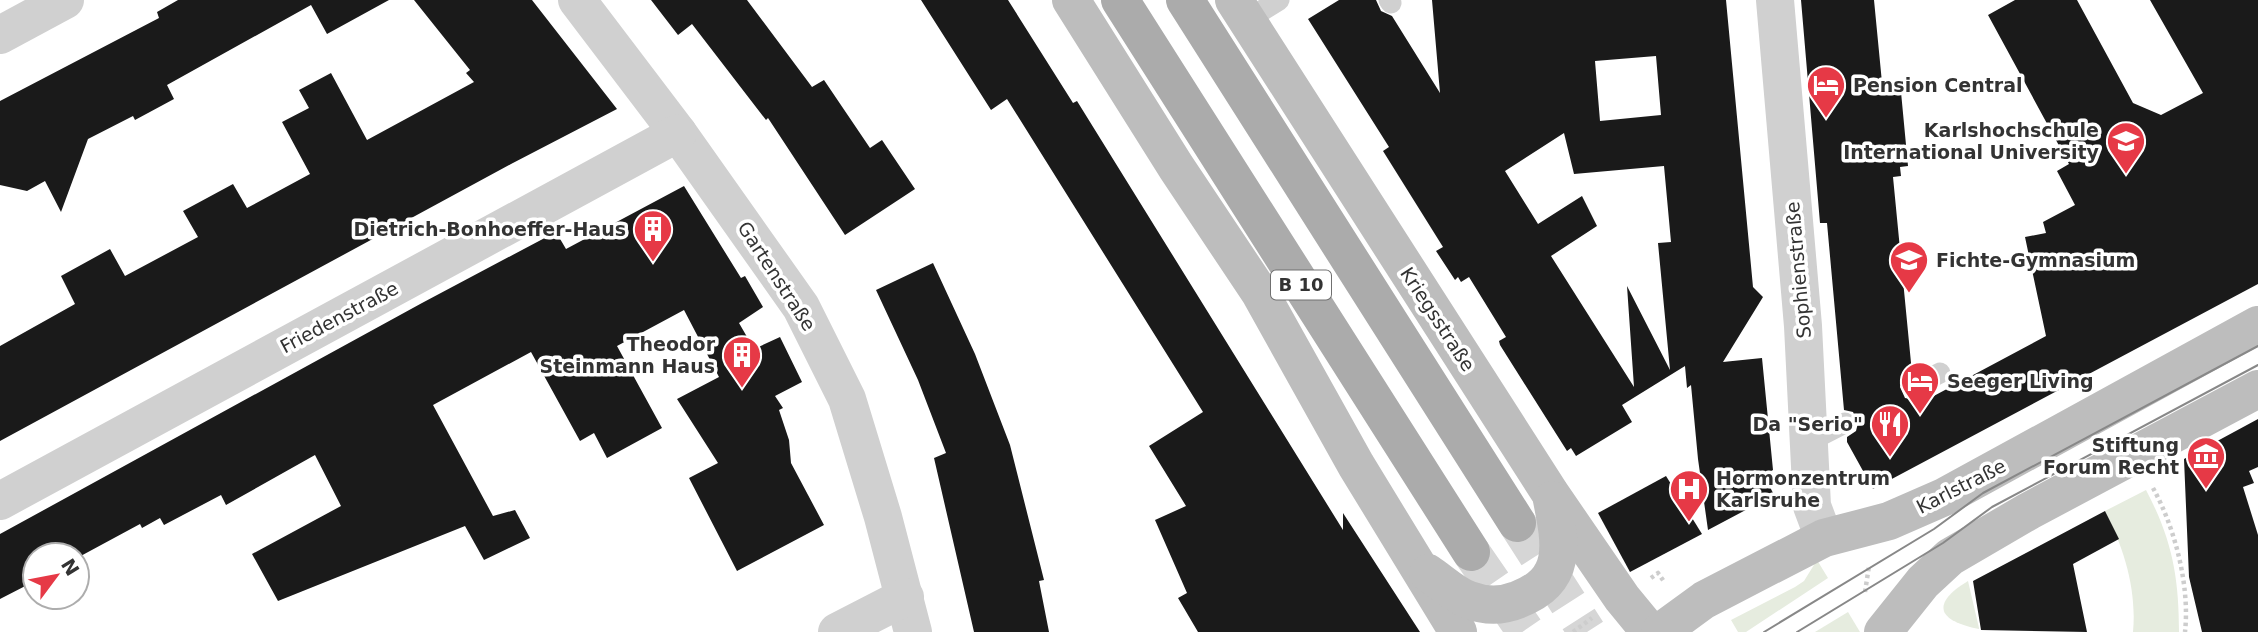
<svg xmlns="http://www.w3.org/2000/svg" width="2258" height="632" font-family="'DejaVu Sans',sans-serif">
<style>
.green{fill:#e6ecdf}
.building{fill:#1a1a1a;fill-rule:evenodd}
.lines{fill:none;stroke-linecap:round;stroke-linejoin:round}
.primary-tunnel{stroke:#d6d6d6;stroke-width:38;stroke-dasharray:38 19;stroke-linecap:butt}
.path{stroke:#cdcdcd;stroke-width:4.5;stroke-dasharray:3.5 3.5;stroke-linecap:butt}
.lane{stroke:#d0d0d0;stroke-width:21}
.street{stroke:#d0d0d0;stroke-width:38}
.secondary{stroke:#bdbdbd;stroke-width:38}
.primary{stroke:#ababab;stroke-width:38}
.tram{stroke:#888;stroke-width:2}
.labels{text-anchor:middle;stroke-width:7;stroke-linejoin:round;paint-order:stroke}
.shield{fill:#fff;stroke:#707070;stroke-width:2}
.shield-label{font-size:18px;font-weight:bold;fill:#333}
.poi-label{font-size:19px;font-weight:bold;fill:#333;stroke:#fff;text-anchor:end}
.street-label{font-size:19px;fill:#333;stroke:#fff}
</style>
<rect width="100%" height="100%" fill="#fff"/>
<g class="green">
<path d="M2146 490C2172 539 2179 577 2179 632H2133C2137 590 2124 548 2105 511Z"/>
<polygon points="1817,560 1828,578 1746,632 1738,632 1731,620 1795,587 1804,581"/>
<path d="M1968 581 1979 628V629C1938 621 1930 604 1968 581Z"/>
<polygon points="1848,612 1860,632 1815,632"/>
</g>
<g class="building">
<polygon points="178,0 389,0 327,34 311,5 167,85 174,99 135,120 133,116 88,139 61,212 45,181 27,191 0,185 0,101 159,18 157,12"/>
<polygon points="414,0 532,0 617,109 511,164 0,441 0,346 75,304 61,276 110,249 125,276 198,237 183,211 233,184 247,208 310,174 282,122 309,108 299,90 331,73 367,140 474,82 466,73 470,70"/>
<polygon points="651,0 747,0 812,87 824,80 870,148 882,140 915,189 845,235 768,118 766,120 692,24 678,35"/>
<polygon points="921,0 1008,0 1073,103 1077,101 1343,530 1343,513 1420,632 1198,632 1178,598 1187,593 1155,520 1186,506 1149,446 1203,412 1007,99 991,110"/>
<path d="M1339 0H1376L1381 11 1392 16 1440 93 1432 0H1726L1753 287 1763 297 1723 362 1762 358 1773 470 1764 475 1774 495 1708 530 1698 459 1691 385 1687 388 1685 366 1622 405 1632 422 1576 456 1571 448 1567 451 1500 345 1499 341 1506 337 1469 277 1461 282 1458 277 1455 280 1436 251 1443 247 1383 151 1389 147 1308 19ZM1656 56 1661 115 1600 121 1595 61ZM1564 133 1574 174 1664 166 1671 242 1658 243 1670 370 1627 286 1634 387 1551 256 1597 226 1582 196 1538 224 1505 171Z"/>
<polygon points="1801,0 1874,0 1883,93 1901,92 1908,166 1900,167 1901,176 1893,177 1912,373 1902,379 1900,387 1905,398 1915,400 1915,406 2046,336 2025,237 2046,233 2043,222 2075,205 2057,171 2069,164 1988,15 2015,0 2077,0 2133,103 2161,115 2203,93 2150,0 2258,0 2258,284 1873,489 1847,442 1847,437 1856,431 1858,423 1853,412 1844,410 1827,223 1820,223"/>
<polygon points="684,186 741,278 745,276 763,307 739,323 754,349 780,337 802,382 775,396 783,408 779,410 789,440 791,463 824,525 737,571 689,478 718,463 677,399 719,377 684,310 617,346 662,428 607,458 594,433 580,441 531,352 433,405 493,516 515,510 530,538 484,560 465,526 278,601 252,554 341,506 315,455 226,505 221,495 164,525 160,518 142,528 140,524 77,558 77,555 35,555 35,581 0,599 0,534 422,303 556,232 566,249"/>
<polygon points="933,263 975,354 1010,445 1044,580 1039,581 1049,632 974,632 934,458 946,453 918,380 876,290"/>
<polygon points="2258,419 2258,467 2249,471 2254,483 2243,487 2258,535 2258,632 2202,632 2189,577 2184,459"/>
<polygon points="1666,476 1702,534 1630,572 1598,513"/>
<polygon points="2105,511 2119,539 2073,564 2087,632 1981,630 1973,581"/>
</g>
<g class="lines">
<g class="primary-tunnel">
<polyline points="1517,523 1587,632"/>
<polyline points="1471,552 1526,632"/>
</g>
<g class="path">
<path d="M2153 488C2175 528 2190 586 2185 632"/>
<polyline points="1651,578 1658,573 1665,583"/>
<polyline points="1865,592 1869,566"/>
<polyline points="1573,632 1592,618"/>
</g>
<g class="lane">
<polyline points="1389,0 1391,3"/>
<polyline points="1247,20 1279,0"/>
<polyline points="1913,387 1940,373"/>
<polyline points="1810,441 1845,423"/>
</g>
<g class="street">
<polyline points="577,0 678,133 801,307 847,399 883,517 913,632"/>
<polyline points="1775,0 1803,326 1812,506 1824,538"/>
<polyline points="0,35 65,0"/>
<polyline points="0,501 678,133"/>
<polyline points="837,632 905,597"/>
</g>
<g class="secondary">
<polyline points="1071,0 1176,167 1260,293 1356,465 1458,632"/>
<polyline points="1234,0 1550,493 1622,598 1650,632"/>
<path d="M1428 573C1440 581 1455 595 1469 600 1485 606 1502 606 1517 600 1568 581 1561 545 1552 500"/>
<polyline points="1660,632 1704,600 1824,538 1889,521 1944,497 2258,325"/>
<polyline points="1883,632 1923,582 1950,557 2029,511 2258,389"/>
</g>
<g class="primary">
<polyline points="1120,0 1471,552"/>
<polyline points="1185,0 1517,523"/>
</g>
<g class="tram">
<polyline points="1764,632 1934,529 1983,493 2258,346"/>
<polyline points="1797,632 1943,543 1992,507 2258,365"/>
</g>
</g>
<defs>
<g id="hotel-pin" transform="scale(2.0125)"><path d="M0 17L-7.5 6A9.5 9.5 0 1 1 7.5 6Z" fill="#e63946" stroke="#fff"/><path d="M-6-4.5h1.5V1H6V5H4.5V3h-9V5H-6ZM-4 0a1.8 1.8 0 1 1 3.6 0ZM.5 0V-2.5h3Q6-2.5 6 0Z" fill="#fff"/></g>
<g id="university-pin" transform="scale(2.0125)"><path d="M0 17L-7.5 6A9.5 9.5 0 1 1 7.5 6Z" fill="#e63946" stroke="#fff"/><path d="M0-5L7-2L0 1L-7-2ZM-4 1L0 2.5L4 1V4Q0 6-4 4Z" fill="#fff"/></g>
<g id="building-pin" transform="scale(2.0125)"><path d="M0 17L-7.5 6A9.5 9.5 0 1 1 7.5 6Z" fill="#e63946" stroke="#fff"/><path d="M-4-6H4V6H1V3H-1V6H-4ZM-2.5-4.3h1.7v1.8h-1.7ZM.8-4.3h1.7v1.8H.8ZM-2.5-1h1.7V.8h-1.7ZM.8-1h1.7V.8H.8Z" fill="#fff"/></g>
<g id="school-pin" transform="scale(2.0125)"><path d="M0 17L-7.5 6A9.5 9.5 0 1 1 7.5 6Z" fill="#e63946" stroke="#fff"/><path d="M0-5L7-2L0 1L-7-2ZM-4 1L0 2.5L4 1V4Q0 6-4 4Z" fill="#fff"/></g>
<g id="restaurant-pin" transform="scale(2.0125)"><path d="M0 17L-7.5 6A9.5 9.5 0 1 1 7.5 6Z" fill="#e63946" stroke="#fff"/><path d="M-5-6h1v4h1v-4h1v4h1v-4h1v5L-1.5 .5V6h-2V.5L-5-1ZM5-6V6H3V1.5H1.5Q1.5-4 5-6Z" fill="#fff"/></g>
<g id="museum-pin" transform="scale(2.0125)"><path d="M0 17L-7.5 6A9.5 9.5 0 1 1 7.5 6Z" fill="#e63946" stroke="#fff"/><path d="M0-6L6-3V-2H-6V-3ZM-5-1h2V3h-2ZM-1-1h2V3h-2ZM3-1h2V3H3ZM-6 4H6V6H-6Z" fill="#fff"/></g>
<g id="hospital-pin" transform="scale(2.0125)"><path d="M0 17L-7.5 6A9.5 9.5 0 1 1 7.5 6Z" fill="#e63946" stroke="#fff"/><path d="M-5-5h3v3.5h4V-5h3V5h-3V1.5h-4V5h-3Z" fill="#fff"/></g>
</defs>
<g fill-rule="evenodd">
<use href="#hotel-pin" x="1826" y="85"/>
<use href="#university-pin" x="2126" y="141"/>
<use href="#building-pin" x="653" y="229"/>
<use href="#school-pin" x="1909" y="260"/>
<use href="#building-pin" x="742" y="355"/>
<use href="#hotel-pin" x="1920" y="381"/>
<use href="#restaurant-pin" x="1890" y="424"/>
<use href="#museum-pin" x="2206" y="456"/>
<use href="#hospital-pin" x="1689" y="489"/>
</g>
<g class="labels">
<rect class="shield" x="1271" y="270.5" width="60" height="29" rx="5"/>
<g class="shield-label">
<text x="1301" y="291">B 10</text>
</g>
<g class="poi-label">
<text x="1853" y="92" text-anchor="start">Pension Central</text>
<text x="2099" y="137">Karlshochschule<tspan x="2099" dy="22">International University</tspan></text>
<text x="626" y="236">Dietrich-Bonhoeffer-Haus</text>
<text x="1936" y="267" text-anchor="start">Fichte-Gymnasium</text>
<text x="715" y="351">Theodor<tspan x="715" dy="22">Steinmann Haus</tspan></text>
<text x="1947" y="388" text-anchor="start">Seeger Living</text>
<text x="1863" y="431">Da "Serio"</text>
<text x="2179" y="452">Stiftung<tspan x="2179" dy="22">Forum Recht</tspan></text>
<text x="1716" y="485" text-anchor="start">Hormonzentrum<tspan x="1716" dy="22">Karlsruhe</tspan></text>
</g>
<g class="street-label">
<text transform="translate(1798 270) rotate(-95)" y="7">Sophienstraße</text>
<text transform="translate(777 276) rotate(57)" y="7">Gartenstraße</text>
<text transform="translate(339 317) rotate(-28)" y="7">Friedenstraße</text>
<text transform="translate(1438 319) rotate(57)" y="7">Kriegsstraße</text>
<text transform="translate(1961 486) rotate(-27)" y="7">Karlstraße</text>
</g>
</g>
<g transform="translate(56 576) rotate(58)"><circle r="33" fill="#ffffff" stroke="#adadad" stroke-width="2"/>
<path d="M0-5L12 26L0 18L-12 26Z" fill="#e63946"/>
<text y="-10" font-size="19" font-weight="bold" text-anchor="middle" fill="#333333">N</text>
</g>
</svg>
